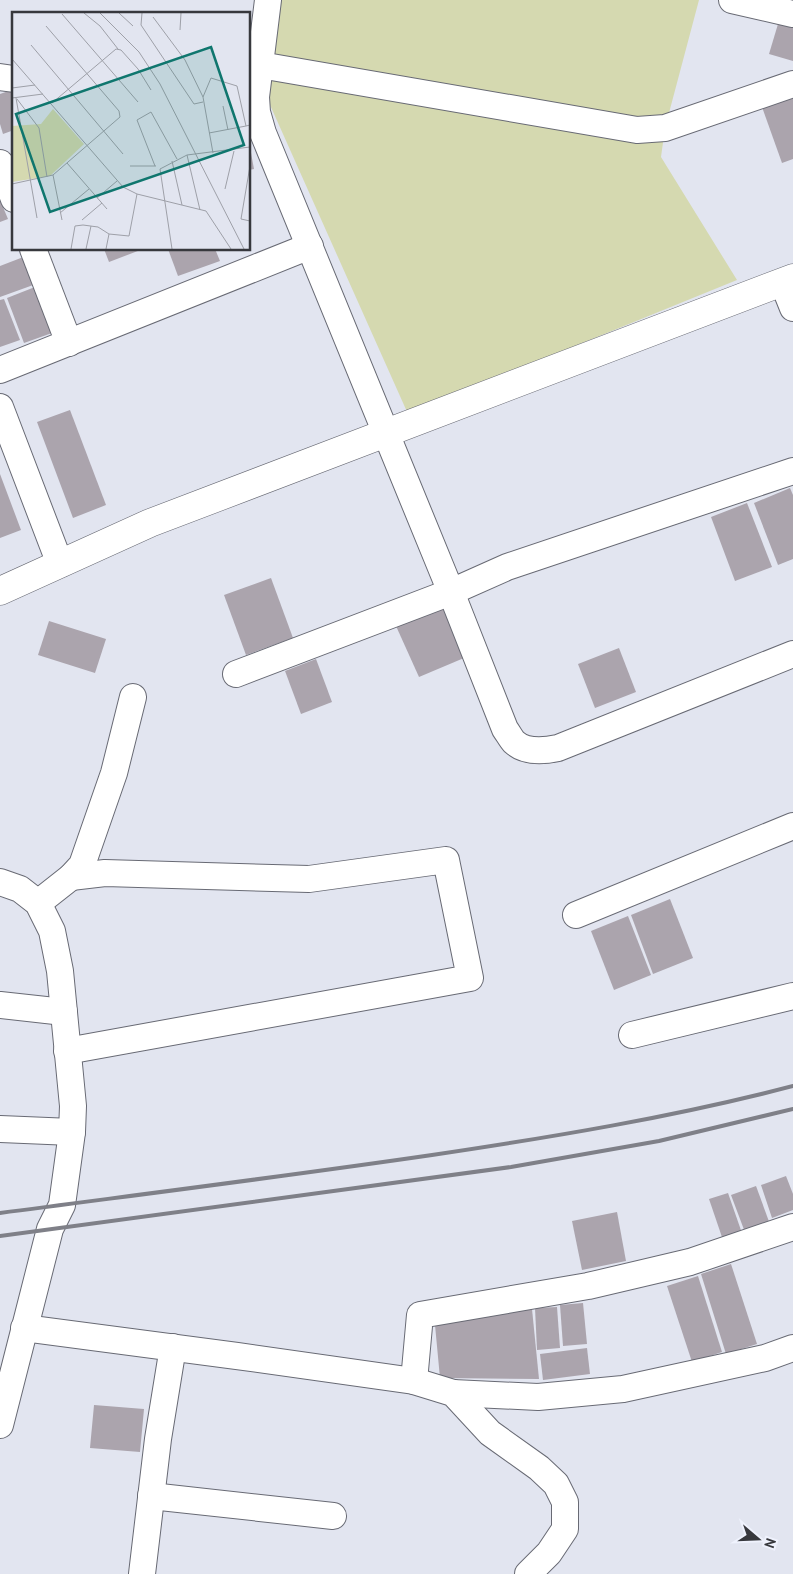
<svg xmlns="http://www.w3.org/2000/svg" width="793" height="1574" font-family="'PT Sans',sans-serif">
<style>
.green{fill:#d5d9b0}
.building{fill:#aba4ad}
.lines{fill:none;stroke-linecap:round;stroke-linejoin:round}
.street-casing{stroke:#686a74;stroke-width:28}
.secondary-casing{stroke:#686a74;stroke-width:29}
.street{stroke:#fff;stroke-width:26}
.secondary{stroke:#fff;stroke-width:28}
.rail{stroke:#7f8088;stroke-width:4}
.inset-road{fill:none;stroke:#9ea0a8;stroke-width:1}
.view{fill:#0f766e;fill-opacity:0.15;stroke:#0f766e;stroke-width:2.5}
.inset-edge{fill:none;stroke:#37383d;stroke-width:2.5}
</style>
<rect width="100%" height="100%" fill="#e2e5f0"/>
<polygon class="green" points="276,0 699,0 665,128 661,157 737,280 408,414 262,87"/>
<g class="building">
<polygon points="778,24 793,28 793,61 769,54"/>
<polygon points="14,89 14,130 3,134 0,124 0,94"/>
<polygon points="793,96 793,159 782,163 762,107"/>
<polygon points="249,142 254,169 249,170"/>
<polygon points="0,200 8,219 0,222"/>
<polygon points="104,249 143,249 109,262"/>
<polygon points="168,249 215,249 220,261 178,276"/>
<polygon points="26,256 36,284 0,297 0,266"/>
<polygon points="35,287 52,333 24,343 7,298"/>
<polygon points="4,299 20,340 0,347 0,300"/>
<polygon points="70,410 106,505 73,518 37,422"/>
<polygon points="0,474 21,530 0,538"/>
<polygon points="790,488 793,495 793,559 778,565 754,503"/>
<polygon points="747,503 772,567 735,581 711,517"/>
<polygon points="271,578 293,638 246,655 224,595"/>
<polygon points="442,606 464,658 419,677 396,626"/>
<polygon points="49,621 106,639 95,673 38,655"/>
<polygon points="619,648 636,692 595,708 578,664"/>
<polygon points="316,659 332,702 301,714 285,671"/>
<polygon points="670,899 693,958 653,974 631,915"/>
<polygon points="628,916 651,975 614,990 591,931"/>
<polygon points="786,1176 793,1194 793,1210 772,1218 761,1185"/>
<polygon points="756,1186 771,1227 746,1235 731,1195"/>
<polygon points="728,1193 743,1236 724,1243 709,1199"/>
<polygon points="617,1212 626,1261 582,1270 572,1221"/>
<polygon points="731,1264 757,1344 726,1354 701,1274"/>
<polygon points="698,1276 722,1352 692,1362 667,1286"/>
<polygon points="583,1303 587,1344 563,1346 560,1305"/>
<polygon points="557,1307 560,1348 537,1350 535,1308"/>
<polygon points="532,1309 539,1379 440,1378 435,1325"/>
<polygon points="587,1348 590,1374 543,1380 540,1354"/>
<polygon points="94,1405 144,1409 140,1452 90,1448"/>
</g>
<g class="lines">
<g class="street-casing">
<g id="street">
<path d="M268 0 256 97 257 112 263 133 451 592 505 729C508 733 511 739 514 742 526 753 544 751 558 748L793 654"/>
<polyline points="732,0 793,14"/>
<polyline points="260,65 637,130 665,128 793,84"/>
<polyline points="0,77 14,79"/>
<polyline points="0,163 14,199"/>
<polyline points="33,249 69,343"/>
<polyline points="783,283 793,308"/>
<polyline points="0,370 310,246"/>
<polyline points="0,407 60,564"/>
<polyline points="236,674 451,592 507,567 793,471"/>
<polyline points="0,882 20,889 38,903 52,931 60,971 73,1106 72,1132 62,1205 50,1229 0,1425"/>
<polyline points="38,903 71,877 82,865 114,773 133,697"/>
<polyline points="576,915 793,826"/>
<polyline points="0,1005 64,1012"/>
<polyline points="632,1035 793,996"/>
<polyline points="67,1051 470,978 446,860 309,879 105,873 71,877"/>
<polyline points="0,1129 72,1132"/>
<polyline points="24,1328 237,1356 414,1381 453,1393 490,1433 539,1468 556,1484 565,1502 565,1529 549,1553 528,1574"/>
<polyline points="414,1381 420,1315 588,1286 690,1262 793,1227"/>
<polyline points="453,1393 538,1397 623,1389 765,1358 793,1348"/>
<polyline points="151,1496 333,1516"/>
<polyline points="142,1574 158,1439 173,1347"/>
</g>
</g>
<g class="secondary-casing">
<polyline id="secondary" points="0,591 150,523 793,278"/>
</g>
<use href="#street" class="street"/>
<use href="#secondary" class="secondary"/>
<g class="rail">
<path d="M0 1213C144 1194 288 1176 432 1155 553 1137 674 1117 793 1086"/>
<polyline points="0,1236 511,1167 659,1141 793,1109"/>
</g>
</g>
<g transform="translate(12 12)">
<rect width="238" height="238" fill="#e2e5f0"/>
<path d="M41 97 72 132 38 164 0 170V114L29 112Z" fill="#d5d9b0"/>
<path class="inset-road" d="M72 1 88 14 106 37M88 1 127 40 148 72 232 237M107 1 121 14M130 1 129 13 182 92 191 90M50 2 126 90M141 5 173 48 191 85M168 18 169 1M19 33 111 142M0 47 111 175 125 182 194 199 219 237M0 76 23 73M0 86 31 82M4 86 25 206M5 87 27 116 35 165M40 91 104 37 109 38 126 57 139 78M211 94 216 118M197 121 234 114M201 141 191 85 199 66 225 74 234 114 238 113M175 143 188 198M160 149 170 193M55 151 95 197M118 154H144M143 154 125 108 139 100 165 147M238 154 229 207 238 209M41 163 50 208M0 172 41 163 108 105 107 99 34 14M213 177 222 139M85 186 105 169M48 201 77 177M70 208 90 191M97 222 117 224 125 182M59 237 63 214 71 213 86 215 97 222 94 237M74 237 79 214M160 237 148 157 175 143 238 135"/>
<path class="view" d="M199 35 232 133 38 200 4 102Z"/>
<rect width="238" height="238" class="inset-edge"/>
</g>
<g transform="translate(758 1539) rotate(109)" stroke="#eff2fd" stroke-width="4" paint-order="stroke">
<path d="M0-4L9 19L0 12L-9 19Z" fill="#37383d"/>
<text y="-8" font-size="14" font-weight="bold" text-anchor="middle" fill="#37383d">N</text>
</g>
</svg>
